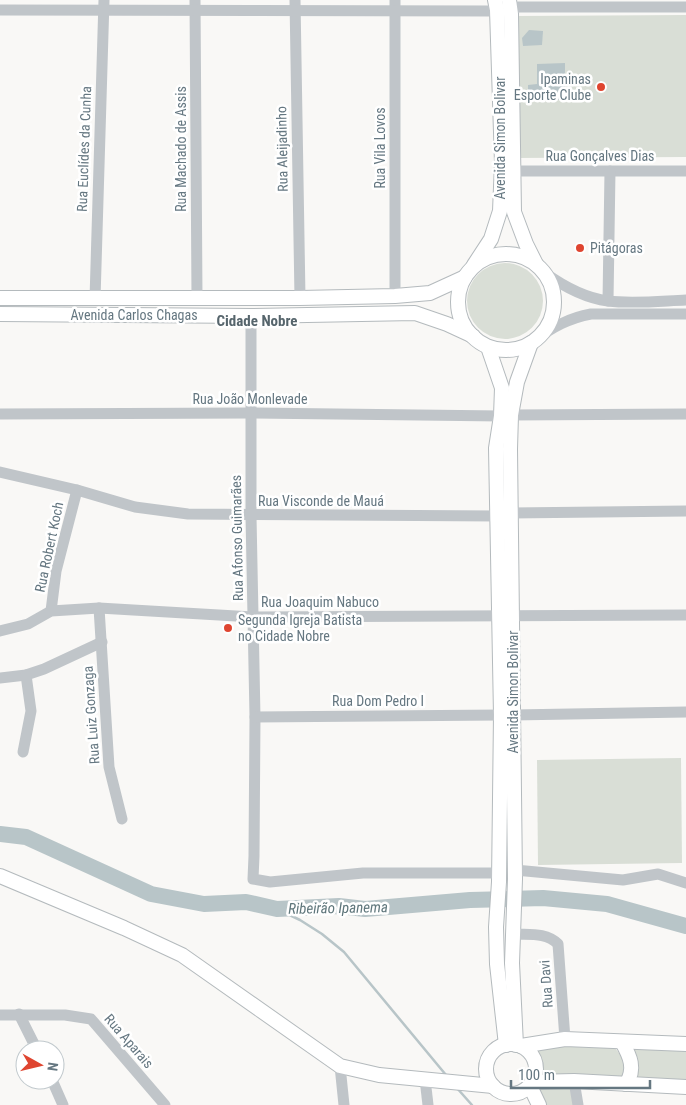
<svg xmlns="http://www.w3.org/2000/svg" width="686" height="1105" font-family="'Roboto Condensed',sans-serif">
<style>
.green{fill:#d9ded6}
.water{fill:#b8c5c8}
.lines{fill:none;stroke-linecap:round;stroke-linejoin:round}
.stream{stroke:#b8c5c8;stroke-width:2.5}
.river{stroke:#b8c5c8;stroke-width:16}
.major-casing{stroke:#b4babd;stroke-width:16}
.minor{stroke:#c0c5c9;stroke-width:11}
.major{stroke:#fff;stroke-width:14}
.poi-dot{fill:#df4530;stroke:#fff;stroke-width:2}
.labels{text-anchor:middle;stroke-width:5;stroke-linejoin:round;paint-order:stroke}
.poi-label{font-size:14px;fill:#657781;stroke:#fff;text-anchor:start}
.street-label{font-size:14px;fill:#657781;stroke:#fff}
.neighbourhood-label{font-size:15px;font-weight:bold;fill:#56656c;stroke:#fff}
.water-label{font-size:15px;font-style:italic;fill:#5f767b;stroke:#fff}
</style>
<rect width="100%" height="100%" fill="#f9f8f6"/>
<g class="green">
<polygon points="686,15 686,157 516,158 516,16"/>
<circle cx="505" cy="301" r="38"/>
<polygon points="681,758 682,863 538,865 537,760"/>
<polygon points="627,1045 686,1049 686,1082 635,1080"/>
<polygon points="536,1046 615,1048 626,1062 624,1077 620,1078 540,1077"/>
<polygon points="537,1087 572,1087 575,1105 545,1105"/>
</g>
<g class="water">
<polygon points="529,30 543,31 542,45 523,46 522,38"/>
<polygon points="565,63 565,100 528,100 528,85 537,84 537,64"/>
</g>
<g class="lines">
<g class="stream">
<polyline points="277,909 300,920 322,934 344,952 446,1075"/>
<polyline points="456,1087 472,1105"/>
</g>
<polyline class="river" points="0,834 26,837 151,894 204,904 246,902 277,909 339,906 365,909 470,900 543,898 607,904 686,926"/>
<g class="major-casing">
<g id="major">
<polyline points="509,0 511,14 514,212 526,244 536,264"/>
<circle cx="506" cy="302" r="48"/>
<polyline points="474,265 491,239 500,211 502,163 497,10 495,0"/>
<polyline points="0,298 300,298 395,296 430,293 465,277"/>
<polyline points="0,314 251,316 415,313 447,324 473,336"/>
<polyline points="488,347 502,388 501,416 496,448 501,715 499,882 496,927 497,964 506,1045"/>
<polyline points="0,876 124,928 182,955 340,1066 379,1075 493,1086"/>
<path d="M622 1042C630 1056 636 1069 626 1084"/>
<circle cx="511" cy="1069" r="25"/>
<polyline points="516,1045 512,963 515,879 510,449 511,415 517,382 531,343"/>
<polyline points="521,1046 565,1039 686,1044"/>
<polyline points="532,1082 574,1081 686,1087"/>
<polyline points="530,1086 539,1105"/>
</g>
</g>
<g class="minor">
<polyline points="195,0 197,297"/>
<polyline points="295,0 300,298"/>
<polyline points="395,0 395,296"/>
<polyline points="0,10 494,11 519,7 686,7"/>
<polyline points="514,171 686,171"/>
<path d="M545 273C563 286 585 298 608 301 633 304 661 301 686 300"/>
<polyline points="95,299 104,0"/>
<polyline points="608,301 610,171"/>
<polyline points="251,316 251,516 255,717 254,856 253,879 270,882 363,873 499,873"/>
<path d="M535 340C553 327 569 318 591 314H686"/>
<polyline points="0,414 251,413 501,416"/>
<polyline points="511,415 686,414"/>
<polyline points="0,472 77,490 135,507 188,514 497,516"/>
<polyline points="511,513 686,511"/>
<polyline points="99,608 109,767 122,819"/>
<polyline points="51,611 56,571 77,490"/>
<polyline points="0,631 28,624 51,611 99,608 253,617 686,615"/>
<polyline points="0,678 26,675 44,669 102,642"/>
<polyline points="513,715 686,712"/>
<polyline points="255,717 501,715"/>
<polyline points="23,752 31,711 26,675"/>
<polyline points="515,870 623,880 658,874 686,883"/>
<path d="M514 934C529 935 546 932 558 944L565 1039"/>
<polyline points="19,1014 37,1050"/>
<polyline points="0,1015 65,1015 91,1019 165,1105"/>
<polyline points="340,1066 344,1105"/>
<polyline points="425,1079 428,1105"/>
<polyline points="52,1080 63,1105"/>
<polyline points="574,1081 578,1105"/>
</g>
<use href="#major" class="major"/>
</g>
<g class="poi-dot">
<circle cx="601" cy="87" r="5"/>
<circle cx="580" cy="248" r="5"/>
<circle cx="228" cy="628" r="5"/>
</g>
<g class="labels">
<g class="poi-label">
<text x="591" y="84" text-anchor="end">Ipaminas<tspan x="591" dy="16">Esporte Clube</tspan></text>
<text x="590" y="253">Pitágoras</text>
<text x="238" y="625">Segunda Igreja Batista<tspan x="238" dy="16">no Cidade Nobre</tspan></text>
</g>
<g class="street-label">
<text transform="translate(500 138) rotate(-90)" y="5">Avenida Simon Bolivar</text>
<text transform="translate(380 148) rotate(-90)" y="5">Rua Vila Lovos</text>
<text transform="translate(84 149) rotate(-88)" y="5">Rua Euclídes da Cunha</text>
<text transform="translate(181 149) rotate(-90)" y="5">Rua Machado de Assis</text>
<text transform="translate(282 149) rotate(-91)" y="5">Rua Aleijadinho</text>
<text x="600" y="161">Rua Gonçalves Dias</text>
<text x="134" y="320">Avenida Carlos Chagas</text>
<text x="250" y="404">Rua João Monlevade</text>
<text x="321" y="506">Rua Visconde de Mauá</text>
<text transform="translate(237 538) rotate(-91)" y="5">Rua Afonso Guimarães</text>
<text transform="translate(49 547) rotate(-78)" y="5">Rua Robert Koch</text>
<text x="320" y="607">Rua Joaquim Nabuco</text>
<text transform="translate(513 692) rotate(-90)" y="5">Avenida Simon Bolivar</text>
<text x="378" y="706">Rua Dom Pedro I</text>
<text transform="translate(91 715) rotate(-94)" y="5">Rua Luiz Gonzaga</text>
<text transform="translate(546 984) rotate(-94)" y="5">Rua Davi</text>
<text transform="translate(129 1041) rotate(49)" y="5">Rua Aparais</text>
</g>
<g class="neighbourhood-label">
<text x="257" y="326">Cidade Nobre</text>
</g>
<g class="water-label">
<text transform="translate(338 908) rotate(-1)" y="5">Ribeirão Ipanema</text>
</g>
</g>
<g transform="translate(40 1065) rotate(98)"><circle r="24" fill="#ffffff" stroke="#c1c9cd"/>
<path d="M0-4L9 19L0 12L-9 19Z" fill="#df4530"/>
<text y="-8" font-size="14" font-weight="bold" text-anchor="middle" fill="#657781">N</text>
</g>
<path d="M511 1080v8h139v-8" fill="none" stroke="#657781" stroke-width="2.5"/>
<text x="518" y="1080" font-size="15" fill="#657781" stroke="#ffffff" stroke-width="4" paint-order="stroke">100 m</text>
</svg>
